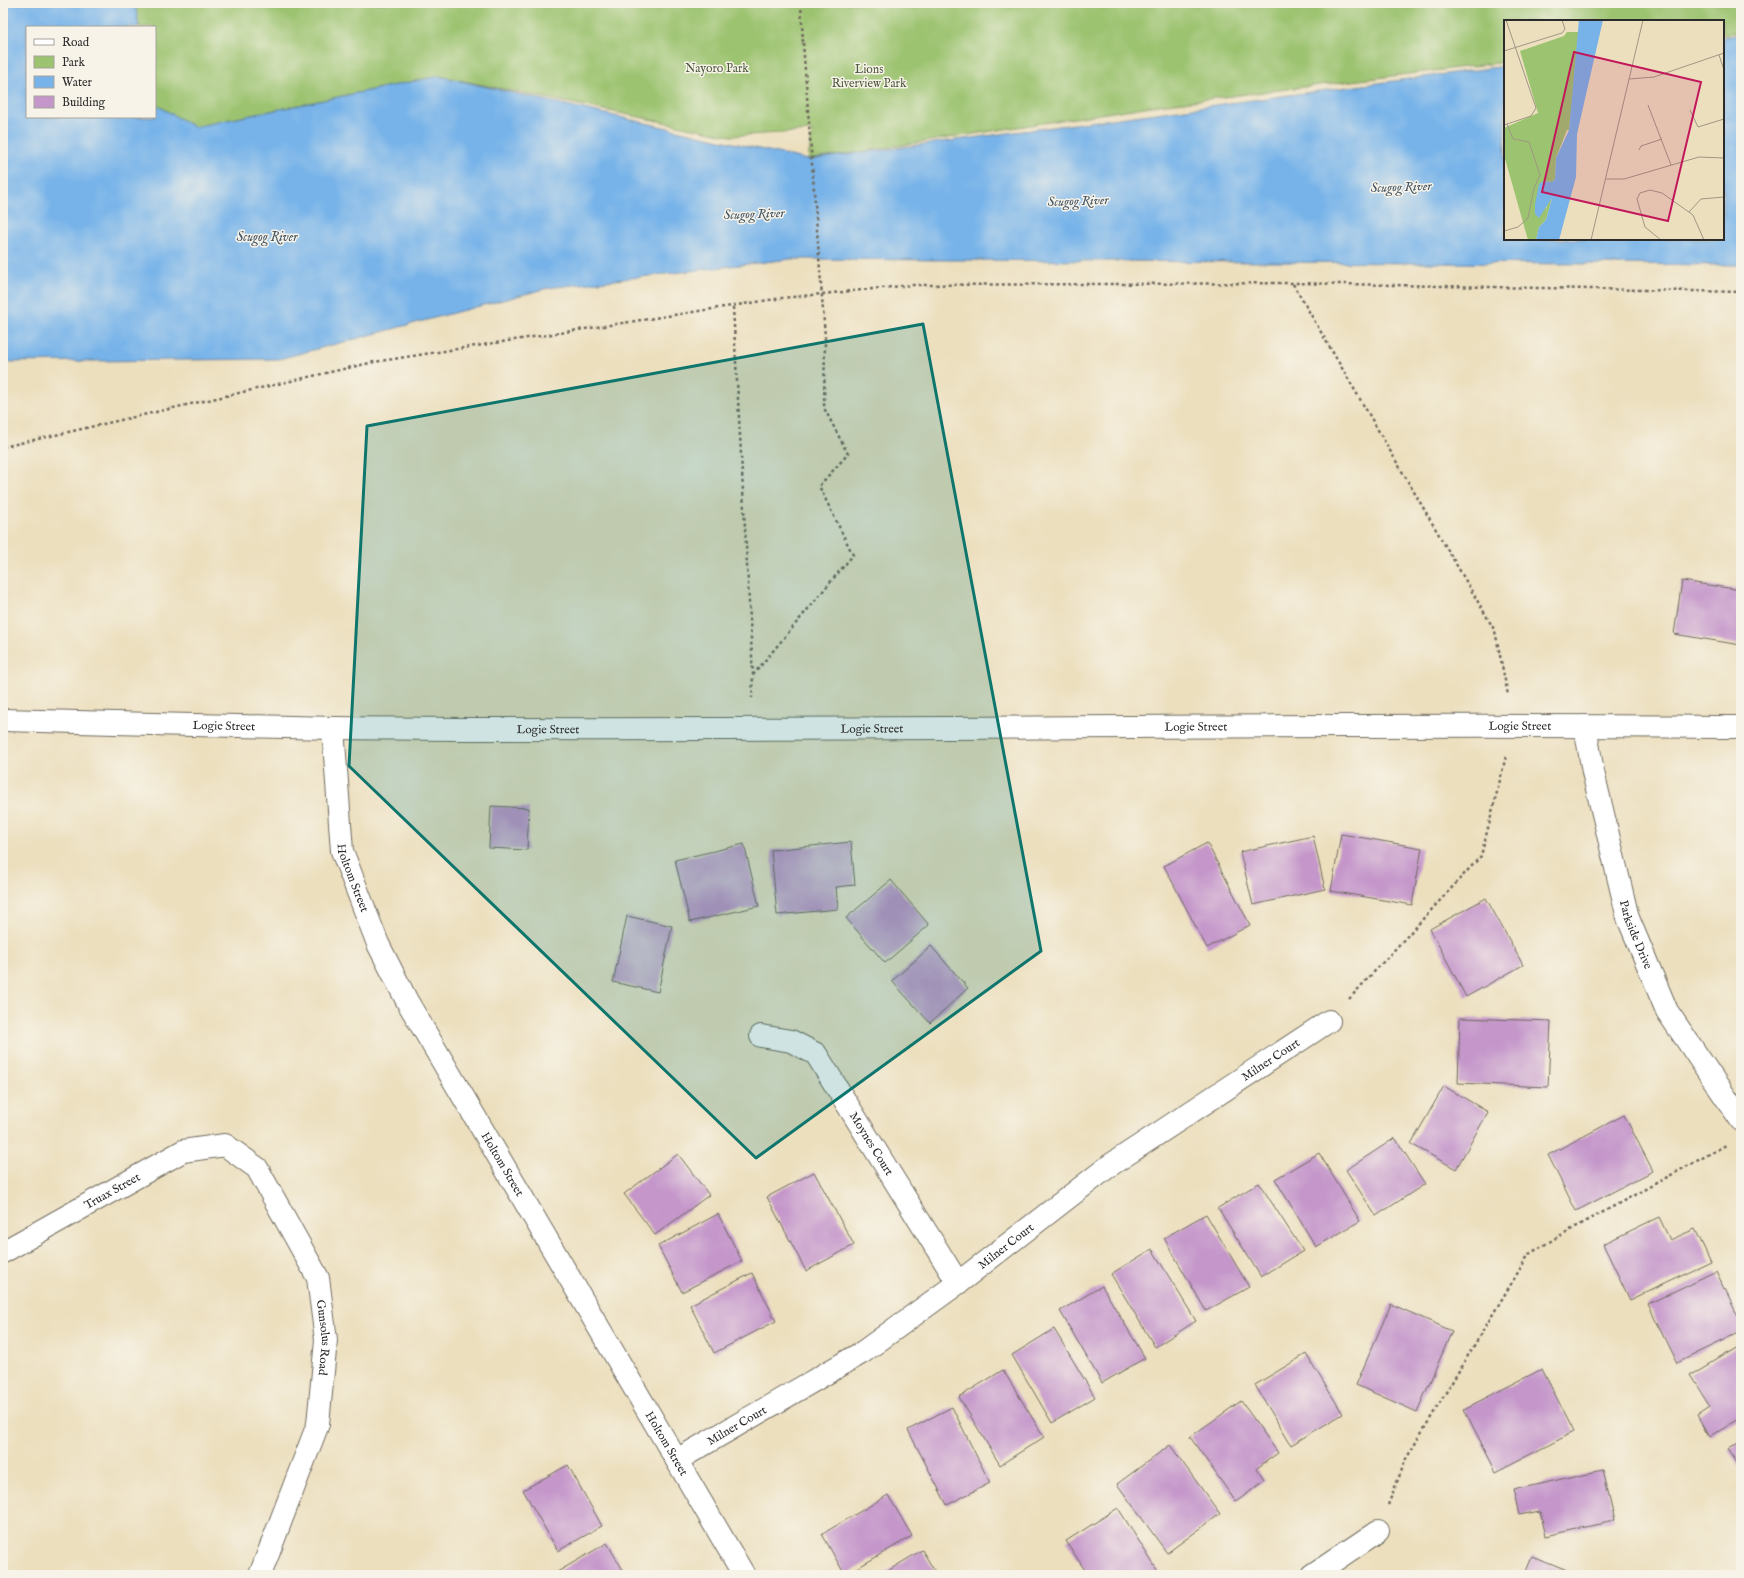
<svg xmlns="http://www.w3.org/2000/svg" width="1744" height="1578" font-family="'IM FELL English',serif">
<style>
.green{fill:#9cc36f;stroke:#64774d}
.water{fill:#77b3e9;stroke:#516f8a}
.building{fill:#c496ca}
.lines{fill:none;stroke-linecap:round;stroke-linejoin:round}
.street-casing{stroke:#6f6a5e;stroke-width:24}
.secondary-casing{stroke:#6f6a5e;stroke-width:24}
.path{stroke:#6f6a5e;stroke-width:2.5;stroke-dasharray:3 3;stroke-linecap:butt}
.street{stroke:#fff;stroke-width:22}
.secondary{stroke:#fff;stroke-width:22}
.path-bridge{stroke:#6f6a5e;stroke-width:2.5;stroke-dasharray:3 3;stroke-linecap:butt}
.marked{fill:#0f766e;fill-opacity:0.2;stroke:#0f766e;stroke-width:3;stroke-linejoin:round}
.labels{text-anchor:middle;stroke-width:3;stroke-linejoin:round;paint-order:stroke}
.park-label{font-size:12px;fill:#4d593f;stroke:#f7f3e8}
.street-label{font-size:12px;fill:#2b2b2b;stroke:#f7f3e8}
.water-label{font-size:13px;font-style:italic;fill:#425464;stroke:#f7f3e8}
.inset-road{fill:none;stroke:#9f9783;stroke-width:1}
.view{fill:#c2185b;fill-opacity:0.15;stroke:#c2185b;stroke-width:2}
.inset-edge{fill:none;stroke:#2b2b2b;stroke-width:2}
</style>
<rect width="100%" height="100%" fill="#f7f3e8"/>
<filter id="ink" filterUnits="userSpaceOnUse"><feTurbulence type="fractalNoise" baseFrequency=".025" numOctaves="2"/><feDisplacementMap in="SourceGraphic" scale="8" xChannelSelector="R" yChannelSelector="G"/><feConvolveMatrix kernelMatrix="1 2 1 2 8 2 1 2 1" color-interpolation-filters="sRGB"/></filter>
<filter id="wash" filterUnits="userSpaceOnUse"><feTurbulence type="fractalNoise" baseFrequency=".012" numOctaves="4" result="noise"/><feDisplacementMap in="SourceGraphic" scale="16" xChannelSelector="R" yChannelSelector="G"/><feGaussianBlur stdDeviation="0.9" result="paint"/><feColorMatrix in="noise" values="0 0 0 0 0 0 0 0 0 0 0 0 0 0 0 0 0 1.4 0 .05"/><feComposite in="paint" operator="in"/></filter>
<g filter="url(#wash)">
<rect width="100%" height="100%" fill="#ecdfbe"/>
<polygon class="green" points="135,3 1741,3 1741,32 1723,34 1723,21 1505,21 1505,62 1151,106 808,160 812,131 731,136 439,76 194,127 155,104 155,27 139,27"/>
<polygon class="water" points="3,3 135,3 139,27 27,27 27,117 155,117 155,104 194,127 439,76 808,160 1505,66 1505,239 1723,239 1723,37 1741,34 1741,265 790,259 548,288 279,359 3,362"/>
<g id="blocks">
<g class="building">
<polygon points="1682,581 1741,590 1741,645 1674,634"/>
<polygon points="491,806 529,808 527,850 489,848"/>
<polygon points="1341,834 1422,848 1412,905 1331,891"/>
<polygon points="1313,836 1325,889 1253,905 1240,852"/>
<polygon points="851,842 855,885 836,887 838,909 777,915 771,850"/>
<polygon points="1207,843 1250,925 1207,948 1164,866"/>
<polygon points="744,844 759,906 690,922 675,860"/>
<polygon points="891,880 929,925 885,963 846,918"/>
<polygon points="1486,898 1523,965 1466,997 1430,929"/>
<polygon points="627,916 672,926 658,992 613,982"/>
<polygon points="931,946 968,988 930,1023 892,981"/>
<polygon points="1460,1018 1551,1021 1548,1087 1458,1083"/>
<polygon points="1444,1086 1488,1112 1456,1169 1411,1144"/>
<polygon points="1624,1115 1653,1171 1576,1211 1548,1155"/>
<polygon points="1395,1138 1425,1184 1376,1216 1346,1170"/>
<polygon points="1319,1153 1360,1221 1316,1247 1275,1179"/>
<polygon points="678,1154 709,1195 655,1235 624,1194"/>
<polygon points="814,1172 854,1245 806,1271 767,1197"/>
<polygon points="1259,1183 1303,1251 1261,1277 1218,1208"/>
<polygon points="718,1214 742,1261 682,1292 658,1246"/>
<polygon points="1206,1214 1249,1287 1206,1311 1164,1238"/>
<polygon points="1659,1217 1670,1240 1695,1229 1711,1262 1630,1300 1603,1244"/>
<polygon points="1152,1249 1196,1321 1155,1347 1111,1274"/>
<polygon points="1716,1271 1741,1323 1741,1332 1677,1363 1648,1304"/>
<polygon points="752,1273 776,1321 714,1353 690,1305"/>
<polygon points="1102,1286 1145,1358 1102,1383 1060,1311"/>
<polygon points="1391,1304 1452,1331 1417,1412 1356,1385"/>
<polygon points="1054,1329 1095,1397 1052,1423 1012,1355"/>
<polygon points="1738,1346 1741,1350 1741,1417 1710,1436 1698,1415 1710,1407 1690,1375"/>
<polygon points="1306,1354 1343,1414 1291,1445 1255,1385"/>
<polygon points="1542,1369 1574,1432 1496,1472 1464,1409"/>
<polygon points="1003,1370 1044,1437 1000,1465 959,1397"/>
<polygon points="1241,1401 1278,1453 1257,1468 1265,1480 1236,1502 1190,1437"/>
<polygon points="952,1407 990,1483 947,1505 908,1430"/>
<polygon points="1741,1442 1741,1470 1728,1450"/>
<polygon points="1170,1445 1220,1514 1167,1553 1117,1484"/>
<polygon points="568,1465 602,1526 558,1551 523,1490"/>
<polygon points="1602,1470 1614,1521 1546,1536 1540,1511 1519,1515 1513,1490"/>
<polygon points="888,1495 912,1536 845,1575 822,1534"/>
<polygon points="1118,1508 1159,1573 1156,1575 1088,1575 1066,1541"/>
<polygon points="607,1543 626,1575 552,1575"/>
<polygon points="922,1550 937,1575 881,1575"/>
<polygon points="1532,1556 1578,1575 1524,1575"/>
</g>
</g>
</g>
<g filter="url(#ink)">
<use href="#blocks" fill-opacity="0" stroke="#6f6a5e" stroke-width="1"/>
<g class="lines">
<g class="street-casing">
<g id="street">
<path id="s1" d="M1585 726 1593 772 1628 918 1667 1011 1741 1120"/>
<path id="s2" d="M333 728 342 851 378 944 407 1001 744 1575"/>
<path id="s3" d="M761 1036 791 1041 816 1054 958 1283"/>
<path id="s4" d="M3 1252 183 1151 225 1145 257 1168 318 1278 326 1340 318 1424 260 1575"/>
<path id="s5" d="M677 1460 863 1352 958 1283 1109 1166 1329 1021"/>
<polyline points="1313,1575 1378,1531"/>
</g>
</g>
<g class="secondary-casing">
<g id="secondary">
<path id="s6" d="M3 720C114 723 224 726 335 728 804 733 1272 722 1741 727"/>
</g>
</g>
<g class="path">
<polyline points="801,3 803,43"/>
<polyline points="1293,284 1495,631 1508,695"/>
<polyline points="733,307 753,675 752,698"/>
<polyline points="3,447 374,362 782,298 912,285 1293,283 1741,292"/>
<polyline points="753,675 853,555 819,486 848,454 824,408 825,337"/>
<polyline points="1349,999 1481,856 1506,756"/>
<polyline points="1388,1505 1406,1459 1529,1254 1561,1235 1726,1145"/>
</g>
<use href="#street" class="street"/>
<use href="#secondary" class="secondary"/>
<polyline class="path-bridge" points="803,43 825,337"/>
</g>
</g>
<path class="marked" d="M923 324 1041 951 756 1158 349 766 367 426Z"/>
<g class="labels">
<g class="park-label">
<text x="717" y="72">Nayoro Park</text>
<text x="869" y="73">Lions<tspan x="869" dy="14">Riverview Park</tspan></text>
</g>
<g class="street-label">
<text dy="4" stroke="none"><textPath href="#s6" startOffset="221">Logie Street</textPath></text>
<text dy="4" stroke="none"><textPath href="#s6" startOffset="1517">Logie Street</textPath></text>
<text dy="4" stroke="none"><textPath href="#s6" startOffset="1193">Logie Street</textPath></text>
<text dy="4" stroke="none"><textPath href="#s6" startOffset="545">Logie Street</textPath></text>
<text dy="4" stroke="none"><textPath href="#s6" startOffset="869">Logie Street</textPath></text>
<text dy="4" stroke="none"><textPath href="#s2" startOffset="152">Holtom Street</textPath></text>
<text dy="4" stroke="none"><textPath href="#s1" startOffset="215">Parkside Drive</textPath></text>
<text dy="4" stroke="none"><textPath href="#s5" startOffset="717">Milner Court</textPath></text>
<text dy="4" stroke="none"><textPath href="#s3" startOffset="164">Moynes Court</textPath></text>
<text dy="4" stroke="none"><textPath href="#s2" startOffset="476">Holtom Street</textPath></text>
<text dy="4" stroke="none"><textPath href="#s4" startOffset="125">Truax Street</textPath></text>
<text dy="4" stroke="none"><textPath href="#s5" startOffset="393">Milner Court</textPath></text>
<text dy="4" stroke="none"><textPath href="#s4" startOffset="474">Gunsolus Road</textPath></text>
<text dy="4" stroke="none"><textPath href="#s5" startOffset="69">Milner Court</textPath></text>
<text dy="4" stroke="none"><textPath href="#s2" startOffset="800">Holtom Street</textPath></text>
</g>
<g class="water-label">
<text transform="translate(1401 186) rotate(-2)" y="5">Scugog River</text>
<text transform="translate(1078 200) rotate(-2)" y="5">Scugog River</text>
<text transform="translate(754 213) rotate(-2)" y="5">Scugog River</text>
<text x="267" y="241">Scugog River</text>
</g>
</g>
<g transform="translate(1504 20)">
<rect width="220" height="220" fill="#ecdfbe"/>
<path d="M63 12H75L65 110H63L52 138 51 159 48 162 40 161 42 190 44 181 48 177 42 200 35 207 32 220H24L0 135V108L34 93 16 31 60 16Z" fill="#9cc36f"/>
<path d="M75 0H99L73 114 72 157 55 220H32L35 207 42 200 48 178 35 198 31 194V184L35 164 40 161 48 162 51 159 52 138 65 110Z" fill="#77b3e9"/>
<path class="inset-road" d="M0 31 58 13 61 9 58 0M215 35 220 50M125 59 150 57 220 33M144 85 167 145M186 90 194 107 220 99M0 105 27 96 32 88 2 0M135 130 137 126 158 119M102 159H120L195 137 220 138M185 192 197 179 220 177M0 211 14 207 24 198 30 168 36 155 25 122 9 119 3 104M87 220 139 0M157 220 141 207 133 179 136 173 146 170 158 173 189 195 200 220"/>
<path class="view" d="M70 32 197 62 164 201 38 172Z"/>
<rect width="220" height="220" class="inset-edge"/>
</g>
<rect width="1744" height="1578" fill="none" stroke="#f7f3e8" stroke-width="16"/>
<rect x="26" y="26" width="130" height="92" fill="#f7f3e8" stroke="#a5a39c"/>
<rect x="34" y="39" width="20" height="6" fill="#ffffff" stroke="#a5a39c"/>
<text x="62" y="46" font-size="12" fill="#2b2b2b">Road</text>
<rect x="34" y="56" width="20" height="12" fill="#9cc36f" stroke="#a5a39c"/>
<text x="62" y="66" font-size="12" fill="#2b2b2b">Park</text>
<rect x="34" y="76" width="20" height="12" fill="#77b3e9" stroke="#a5a39c"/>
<text x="62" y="86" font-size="12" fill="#2b2b2b">Water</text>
<rect x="34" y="96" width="20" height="12" fill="#c496ca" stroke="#a5a39c"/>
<text x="62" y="106" font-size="12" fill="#2b2b2b">Building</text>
</svg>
